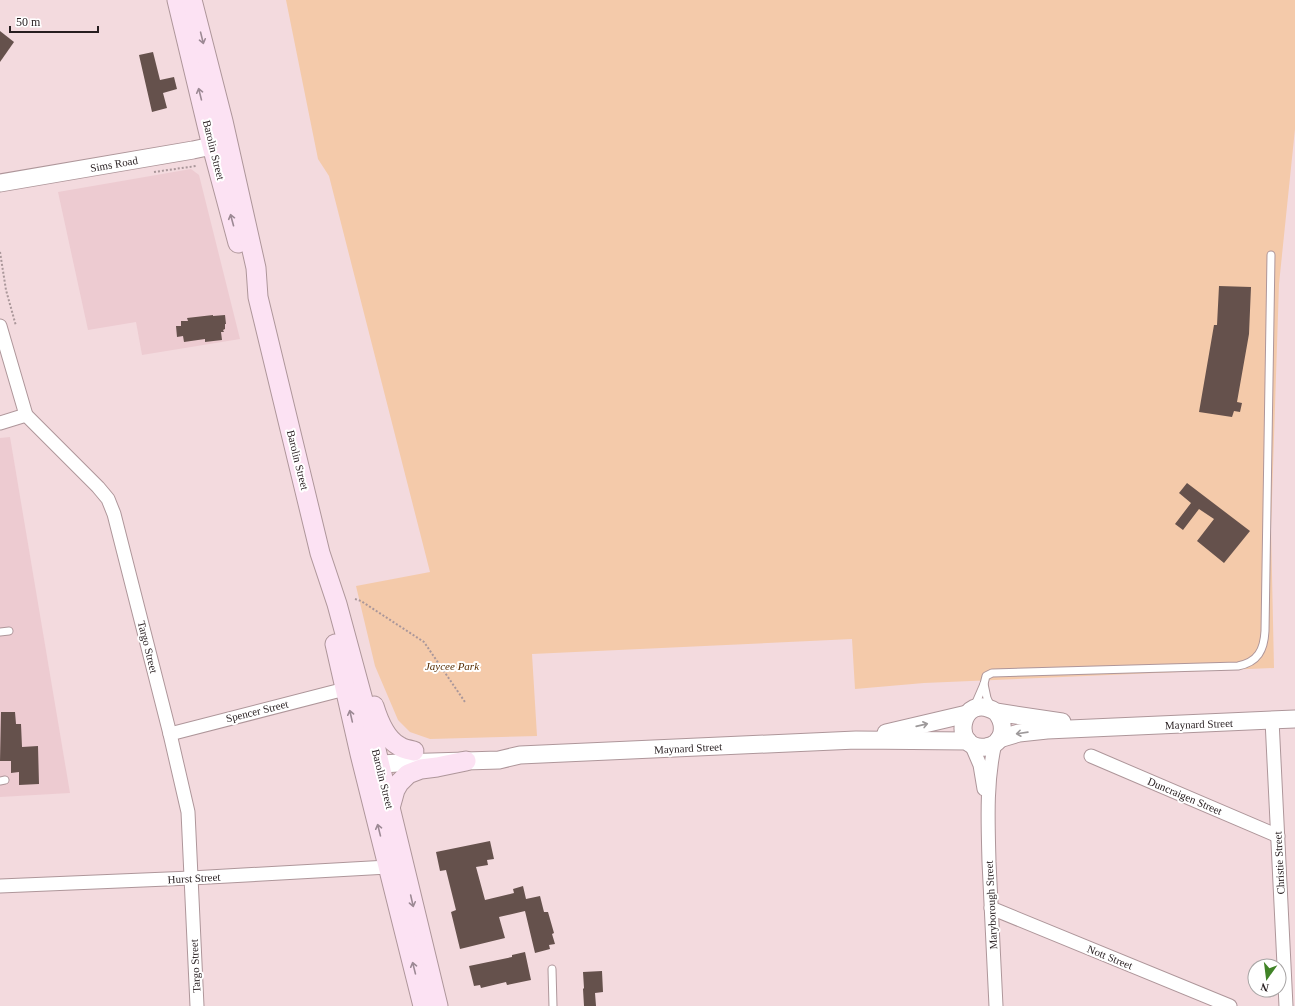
<svg xmlns="http://www.w3.org/2000/svg" width="1295" height="1006" font-family="'Times New Roman',serif">
<style>
.built{fill:#edcbd1}
.green{fill:#f4caaa}
.building{fill:#65514c}
.lines{fill:none;stroke-linecap:round;stroke-linejoin:round}
.service-casing{stroke:#ae969a;stroke-width:9}
.minor-casing{stroke:#ae969a;stroke-width:15}
.tertiary-casing{stroke:#ae969a;stroke-width:19}
.secondary-casing{stroke:#ae969a;stroke-width:21}
.path{stroke:#aa979a;stroke-width:2;stroke-dasharray:2 2;stroke-linecap:butt}
.service{stroke:#fff;stroke-width:7}
.minor{stroke:#fff;stroke-width:13}
.tertiary{stroke:#fff;stroke-width:17}
.secondary{stroke:#fce2f3;stroke-width:19}
.oneway{stroke:#9c8994}
.oneway2{stroke:#9d999a}
.labels{text-anchor:middle;stroke-width:4;stroke-linejoin:round;paint-order:stroke}
.street-label{font-size:11px;fill:#261d1f;stroke:#fff}
.park-label{font-size:11px;font-style:italic;fill:#572e04;stroke:#fff}
</style>
<rect width="100%" height="100%" fill="#f3dade"/>
<g class="built">
<polygon points="191,169 199,175 240,339 142,355 136,322 88,330 58,192"/>
<polygon points="10,437 70,793 0,797 0,438"/>
</g>
<polygon class="green" points="286,0 1295,0 1295,129 1279,284 1271,529 1274,668 924,683 855,689 852,639 532,654 537,736 430,739 410,732 398,720 375,666 356,586 430,572 329,176 318,159"/>
<g class="building">
<polygon points="0,31 14,42 0,62"/>
<polygon points="153,52 160,80 174,77 177,89 163,93 167,108 152,112 139,55"/>
<polygon points="1219,286 1251,287 1249,334 1237,402 1242,403 1240,412 1234,411 1232,417 1199,412 1214,325 1217,325"/>
<polygon points="213,315 213,316 225,315 226,324 225,324 225,329 223,330 224,332 221,332 222,340 205,342 205,339 184,342 183,336 177,337 176,326 181,326 181,321 188,321 187,318"/>
<polygon points="1187,483 1250,531 1224,563 1197,541 1214,519 1199,509 1183,530 1175,524 1191,503 1179,493"/>
<polygon points="1,712 15,712 16,724 21,724 22,747 38,746 39,784 19,785 19,772 11,773 11,761 0,761"/>
<polygon points="490,841 494,859 487,860 488,865 476,867 485,900 514,893 513,889 523,886 526,899 540,896 544,912 548,912 554,933 552,934 555,944 549,945 550,949 535,953 525,911 499,917 505,938 460,949 451,912 456,910 446,870 440,871 436,852"/>
<polygon points="525,952 531,980 507,985 506,982 481,988 480,985 474,986 469,966 512,957 512,955"/>
<polygon points="602,971 603,992 595,993 596,1006 584,1006 583,989 584,988 583,972"/>
</g>
<g class="lines">
<g class="service-casing">
<g id="service">
<polyline points="0,632 9,631"/>
<polyline points="984,684 987,698 991,707"/>
<path d="M974 707 984 684 986 676 992 673 1238 666C1258 662 1264 650 1265 631L1271 255"/>
<polyline points="0,781 5,780"/>
<polyline points="552,969 553,1006"/>
</g>
</g>
<g class="minor-casing">
<g id="minor">
<polyline points="0,326 26,415 98,487 108,499 114,514 170,734 188,812 197,1006"/>
<polyline points="0,423 26,415"/>
<polyline points="1272,720 1286,1006"/>
<polyline points="170,734 345,689"/>
<path d="M995 743C986 782 988 822 989 862 991 910 994 958 996 1006"/>
<polyline points="971,744 980,765 984,789"/>
<polyline points="1091,756 1278,836"/>
<polyline points="0,886 191,878 388,867"/>
<polyline points="991,908 1230,1006"/>
</g>
</g>
<g class="tertiary-casing">
<g id="tertiary">
<polyline points="0,183 193,150 226,143"/>
<path d="M996 712C1006 724 1005 744 986 747 949 752 960 689 996 712L1062 722"/>
<polyline points="886,733 967,714"/>
<polyline points="999,739 1019,733 1047,730 1295,719"/>
<polyline points="367,765 398,763 499,760 520,755 856,740 968,741"/>
</g>
</g>
<g class="secondary-casing">
<g id="secondary">
<polyline points="177,0 212,146 238,243"/>
<polyline points="192,0 223,121 256,268 258,297 320,553 337,604 373,737 438,1006"/>
<polyline points="335,644 360,754 423,1006"/>
<path d="M374 706C378 719 386 739 399 746 403 749 409 750 414 751"/>
<polyline points="390,808 395,790 399,783 408,774 421,769 437,767 466,761"/>
</g>
</g>
<g class="path">
<polyline points="154,172 196,166"/>
<polyline points="0,252 6,290 16,326"/>
<polyline points="355,599 361,601 424,642 465,702"/>
</g>
<use href="#service" class="service"/>
<use href="#minor" class="minor"/>
<use href="#tertiary" class="tertiary"/>
<use href="#secondary" class="secondary"/>
</g>
<defs><path id="oneway-shaft" d="M-6 0H5M1.5-3L5.5 0L1.5 3" fill="none" stroke-width="1.6" stroke-linecap="round" stroke-linejoin="round"/></defs>
<g class="oneway">
<use href="#oneway-shaft" transform="translate(202 38) rotate(76)"/>
<use href="#oneway-shaft" transform="translate(200 94) rotate(-104)"/>
<use href="#oneway-shaft" transform="translate(232 220) rotate(-105)"/>
<use href="#oneway-shaft" transform="translate(351 716) rotate(-103)"/>
<use href="#oneway-shaft" transform="translate(379 830) rotate(-104)"/>
<use href="#oneway-shaft" transform="translate(412 901) rotate(77)"/>
<use href="#oneway-shaft" transform="translate(414 968) rotate(-104)"/>
</g>
<g class="oneway2">
<use href="#oneway-shaft" transform="translate(922 725) rotate(-13)"/>
<use href="#oneway-shaft" transform="translate(1022 733) rotate(172)"/>
</g>
<g class="labels">
<g class="street-label">
<text transform="translate(214 150) rotate(76)" y="4">Barolin Street</text>
<text transform="translate(114 164) rotate(-10)" y="4">Sims Road</text>
<text transform="translate(298 460) rotate(76)" y="4">Barolin Street</text>
<text transform="translate(148 647) rotate(76)" y="4">Targo Street</text>
<text transform="translate(257 711) rotate(-14)" y="4">Spencer Street</text>
<text transform="translate(1199 724) rotate(-2)" y="4">Maynard Street</text>
<text transform="translate(688 748) rotate(-3)" y="4">Maynard Street</text>
<text transform="translate(383 779) rotate(76)" y="4">Barolin Street</text>
<text transform="translate(1185 796) rotate(23)" y="4">Duncraigen Street</text>
<text transform="translate(1279 863) rotate(-93)" y="4">Christie Street</text>
<text transform="translate(194 878) rotate(-3)" y="4">Hurst Street</text>
<text transform="translate(991 905) rotate(-93)" y="4">Maryborough Street</text>
<text transform="translate(1110 957) rotate(22)" y="4">Nott Street</text>
<text transform="translate(195 966) rotate(-93)" y="4">Targo Street</text>
</g>
<g class="park-label">
<text x="452" y="670">Jaycee Park</text>
</g>
</g>
<g transform="translate(1267 978) rotate(194)"><circle r="19" fill="#ffffff" stroke="#a8a5a5"/>
<path d="M0-3L7 15L0 10L-7 15Z" fill="#408327"/>
<text y="-6" font-size="11" font-weight="bold" text-anchor="middle" fill="#261d1f">N</text>
</g>
<path d="M10 26v6h88v-6" fill="none" stroke="#261d1f" stroke-width="2"/>
<text x="16" y="26" font-size="12" fill="#261d1f" stroke="#ffffff" stroke-width="3" paint-order="stroke">50 m</text>
</svg>
